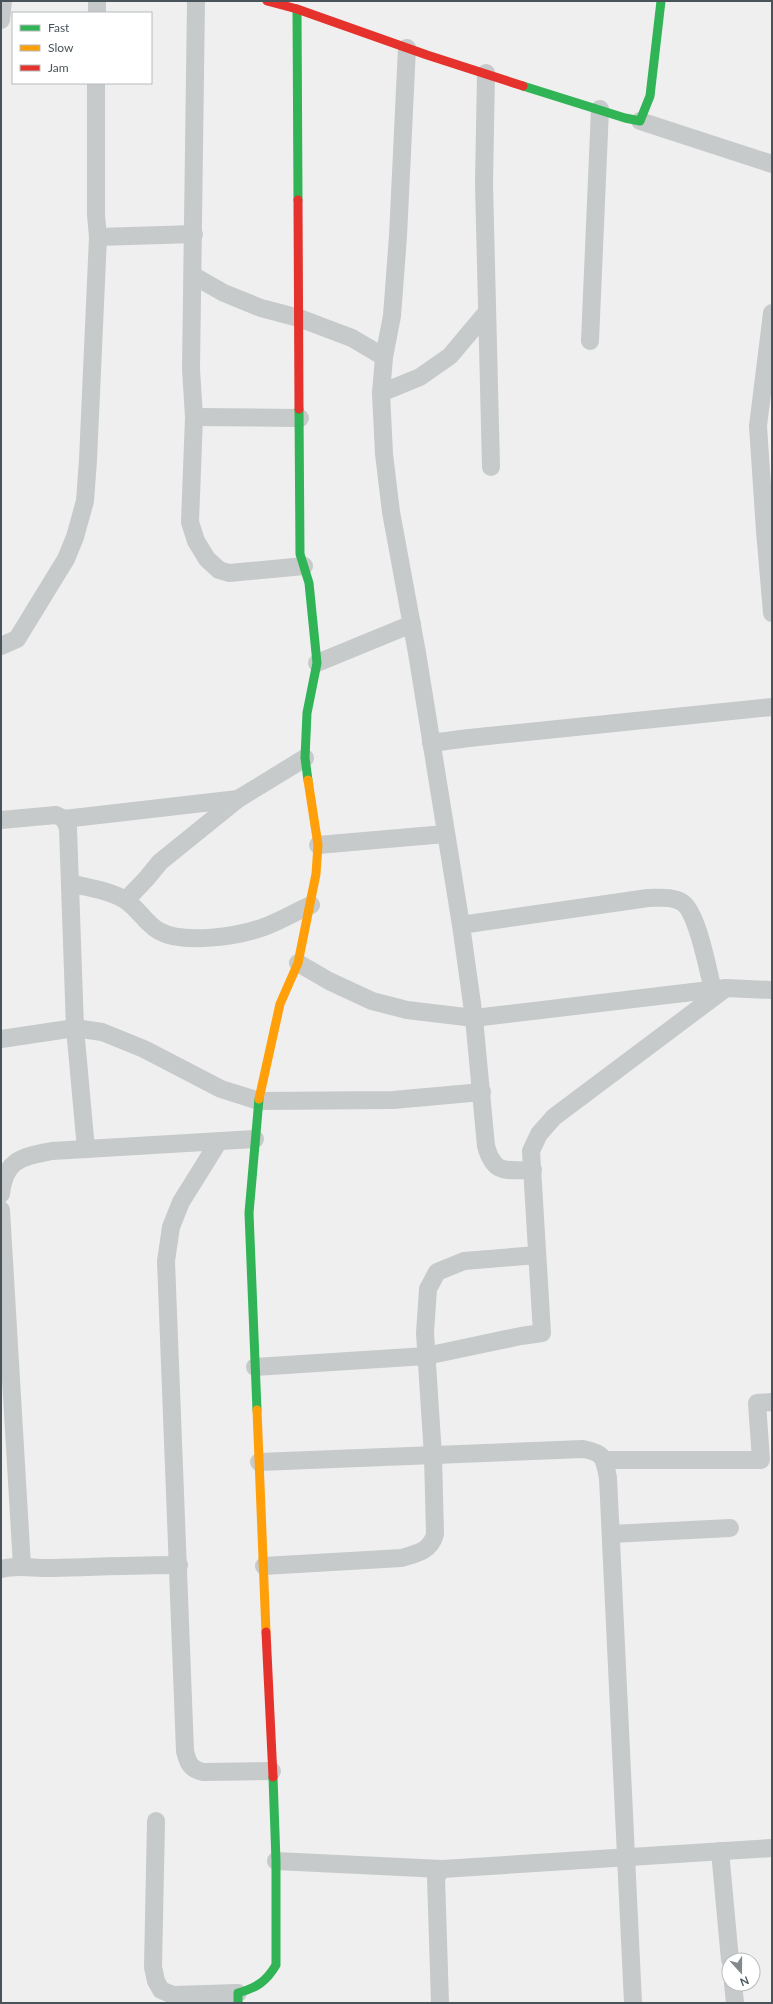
<svg xmlns="http://www.w3.org/2000/svg" width="773" height="2004" font-family="Lato,sans-serif">
<style>
.lines{fill:none;stroke-linecap:round;stroke-linejoin:round}
.street{stroke:#c7caca;stroke-width:18}
.fast{stroke:#30b455;stroke-width:9}
.slow{stroke:#ff9f0a;stroke-width:9}
.jam{stroke:#e5322d;stroke-width:9}
</style>
<rect width="100%" height="100%" fill="#efefef"/>
<g class="lines">
<g class="street">
<polyline points="196,1 191,369 194,417 190,522 196,541 207,559 219,570 229,573 304,566"/>
<polyline points="97,13 97,1"/>
<polyline points="1,20 3,1"/>
<path d="M407 48 398 236 392 316 384 357 381 393 384 454 391 512 417 653 461 925 474 1018 486 1146C494 1175 506 1170 533 1170"/>
<polyline points="486,73 484,184 491,467"/>
<polyline points="640,121 772,164"/>
<polyline points="98,237 194,234"/>
<polyline points="194,276 224,293 261,308 299,318 352,338 384,357"/>
<polyline points="772,313 758,426 765,531 772,613"/>
<polyline points="590,341 600,109"/>
<polyline points="381,393 420,377 450,356 487,312"/>
<polyline points="194,417 300,418"/>
<polyline points="1,646 17,639 66,559 75,537 85,501 88,460 98,237 96,215 96,83"/>
<polyline points="317,663 412,624"/>
<polyline points="431,743 469,738 772,707"/>
<polyline points="64,819 238,799"/>
<polyline points="1,820 56,815 64,819 68,828 75,1028 86,1149"/>
<polyline points="318,845 445,834"/>
<path d="M70 883C87 888 110 890 125 900 138 908 146 924 159 931 184 945 238 936 264 927 280 921 295 912 311 905"/>
<polyline points="126,900 147,878 160,862 238,799 305,758"/>
<path d="M461 925 648 898C660 898 673 896 683 903 698 914 708 971 713 990"/>
<polyline points="298,963 329,981 372,1001 407,1010 474,1018 726,988 772,990"/>
<polyline points="1,1039 75,1028 102,1032 144,1049 221,1089 259,1101 393,1100 482,1092"/>
<path d="M219 1141 181 1202 171 1227 166 1261 185 1751C188 1763 190 1769 203 1772L272 1771"/>
<path d="M1 1194C5 1159 22 1157 52 1151L255 1139"/>
<polyline points="1,1210 22,1566"/>
<polyline points="255,1367 426,1356 521,1336 542,1333 531,1151 539,1134 554,1117 726,988"/>
<polyline points="605,1460 761,1460 757,1403 772,1402"/>
<path d="M259 1462 583 1449C604 1453 604 1457 608 1478L633 2003"/>
<polyline points="611,1534 730,1528"/>
<path d="M264 1566 401 1558C416 1554 431 1551 435 1534L433 1456 425 1333 428 1289 437 1272 464 1261 537 1255"/>
<path d="M1 1569C19 1564 35 1569 53 1568 95 1567 136 1565 179 1565"/>
<polyline points="156,1821 153,1967 156,1981 161,1990 173,1995 238,1993"/>
<polyline points="720,1851 730,1960"/>
<polyline points="276,1861 442,1869"/>
<polyline points="733,1984 735,2003"/>
<polyline points="440,2003 436,1877 442,1869 772,1848"/>
</g>
<g class="fast">
<polyline points="297,9 298,200"/>
<polyline points="523,86 625,118 640,121 650,96 661,1"/>
<polyline points="299,409 300,554 309,583 317,663 307,713 305,758 308,780"/>
<polyline points="257,1410 249,1213 259,1099"/>
<path d="M238 2003V1993C256 1988 266 1982 276 1965V1861L273 1777"/>
</g>
<g class="slow">
<polyline points="259,1099 280,1004 298,963 316,874 318,845 308,780"/>
<polyline points="257,1410 266,1632"/>
</g>
<g class="jam">
<polyline points="267,1 297,9 427,55 523,86"/>
<polyline points="298,200 299,409"/>
<polyline points="266,1632 273,1777"/>
</g>
</g>
<rect width="773" height="2004" fill="none" stroke="#485459" stroke-width="4"/>
<rect x="12" y="12" width="140" height="72" fill="#ffffff" stroke="#b6bbbd"/>
<rect x="20" y="25" width="20" height="6" fill="#30b455" stroke="#b6bbbd"/>
<text x="48" y="32" font-size="12" fill="#485459">Fast</text>
<rect x="20" y="45" width="20" height="6" fill="#ff9f0a" stroke="#b6bbbd"/>
<text x="48" y="52" font-size="12" fill="#485459">Slow</text>
<rect x="20" y="65" width="20" height="6" fill="#e5322d" stroke="#b6bbbd"/>
<text x="48" y="72" font-size="12" fill="#485459">Jam</text>
<g transform="translate(741 1972) rotate(159)"><circle r="19" fill="#ffffff" stroke="#b6bbbd"/>
<path d="M0-3L7 15L0 10L-7 15Z" fill="#828a8e"/>
<text y="-6" font-size="11" font-weight="bold" text-anchor="middle" fill="#485459">N</text>
</g>
</svg>
